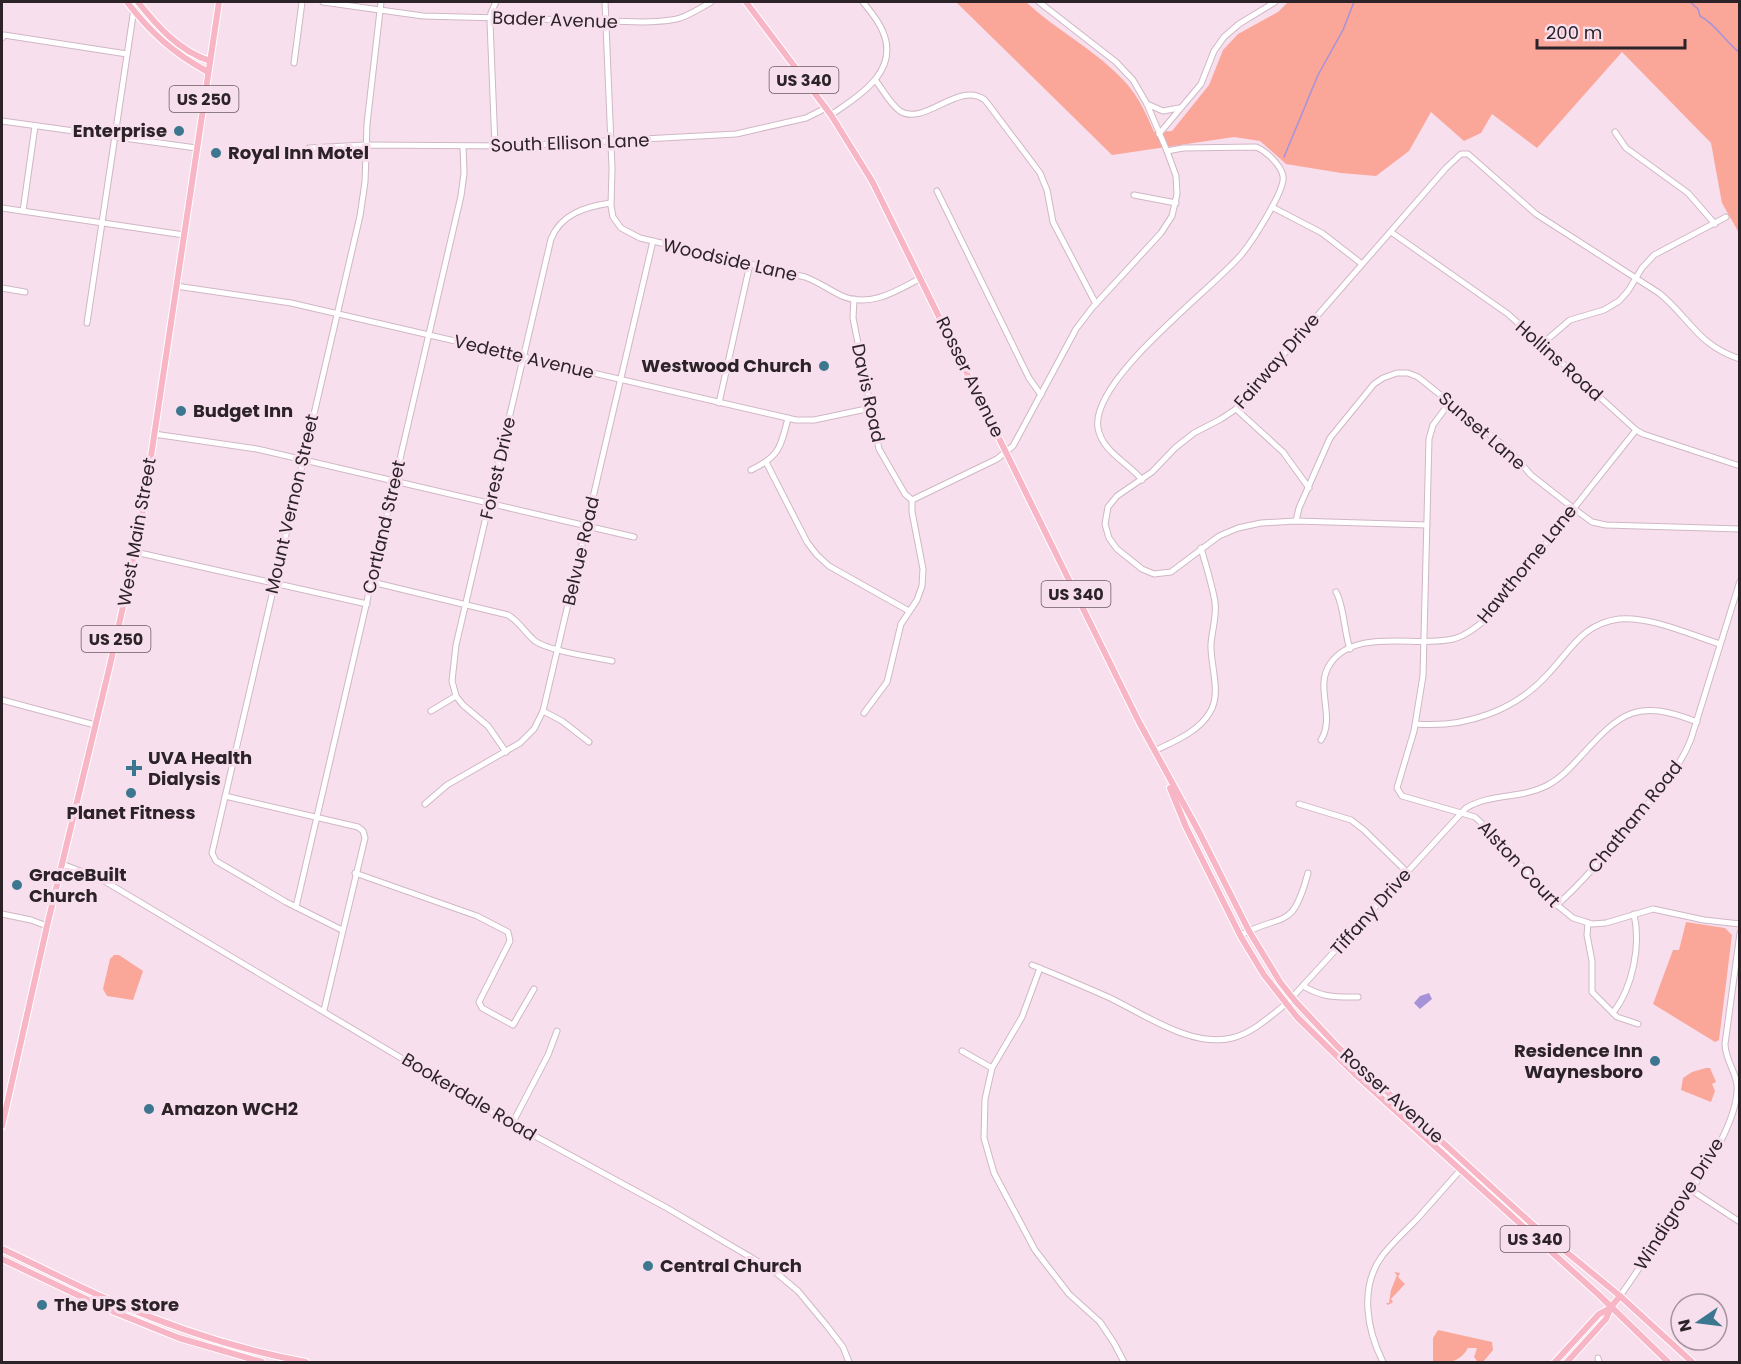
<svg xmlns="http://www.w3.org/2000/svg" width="1741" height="1364" font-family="Poppins,sans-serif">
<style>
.green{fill:#faa79a}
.water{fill:#a692d9}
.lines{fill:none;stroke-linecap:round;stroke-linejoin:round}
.stream{stroke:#a692d9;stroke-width:1.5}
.minor-casing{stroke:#d0b7c5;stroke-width:7}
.major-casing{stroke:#fff;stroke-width:8}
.minor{stroke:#fff;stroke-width:5}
.major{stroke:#f8b5c5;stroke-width:6}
.poi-dot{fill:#3c778f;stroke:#f8dfed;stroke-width:2}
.labels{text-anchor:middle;stroke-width:6;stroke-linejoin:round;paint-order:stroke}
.shield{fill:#f8dfed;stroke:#695b63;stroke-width:1.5}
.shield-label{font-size:16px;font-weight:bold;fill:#2c2328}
.street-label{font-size:18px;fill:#2c2328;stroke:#f8dfed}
.poi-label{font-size:18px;font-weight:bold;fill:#2c2328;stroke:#f8dfed;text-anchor:start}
</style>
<rect width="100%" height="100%" fill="#f8dfed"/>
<g class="green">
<path d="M956 2H1026C1057 31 1098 51 1127 84 1139 98 1147 115 1154 132L1172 131 1209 85 1223 50 1238 34 1278 12 1288 2H1739V233L1722 203 1711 143 1622 52 1537 148 1492 114 1481 133 1464 141 1431 112 1409 151 1376 176 1341 173 1286 164 1260 141 1234 137 1112 155Z"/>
<polygon points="1686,922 1725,928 1732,935 1719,1040 1715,1042 1653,1004 1673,950 1679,950"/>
<polygon points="114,955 119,955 143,971 133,1000 107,996 103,989 110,959"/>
<polygon points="1706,1068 1710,1068 1716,1082 1712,1084 1715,1091 1711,1102 1681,1090 1683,1078 1692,1072"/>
<polygon points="1394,1272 1400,1273 1398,1277 1405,1284 1391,1299 1393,1302 1388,1305 1386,1303 1389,1303 1391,1290 1397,1275"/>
<path d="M1438 1330 1492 1342 1493 1350 1483 1362 1477 1361 1474 1357 1477 1348H1468C1460 1363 1447 1363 1433 1362V1338Z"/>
</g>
<polygon class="water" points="1429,993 1432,999 1420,1009 1414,1003 1420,996"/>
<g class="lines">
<g class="stream">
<path d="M1690 2 1698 9 1700 16C1716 24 1725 42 1740 53"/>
<polyline points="1284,157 1318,75 1343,30 1354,2"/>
</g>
<g class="minor-casing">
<g id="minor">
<path d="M323 2 423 16 643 22C678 21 681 20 711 2"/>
<path d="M605 2 612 168 611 206 613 217 621 228 640 238 805 277C819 282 829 290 842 296 871 308 896 291 921 278"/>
<polyline points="2,38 4,35 127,54"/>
<polyline points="294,63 302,2"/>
<path d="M876 81C883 90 890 104 900 111 924 127 959 80 985 100L1040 173 1047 190 1053 222 1096 304"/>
<polyline points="1147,104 1163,111 1179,108"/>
<path d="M831 115C858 96 900 72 883 32 879 21 870 11 863 2"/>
<polyline points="2,121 196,148"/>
<polyline points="1615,132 1626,148 1688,193 1715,224"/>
<polyline points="1159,134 1201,84 1214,51 1224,37 1239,24 1275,2"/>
<polyline points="495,146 490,22 491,13 496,2"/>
<polyline points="309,148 365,145 515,146 736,134 806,118 826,108"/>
<polyline points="937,191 1029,378 1041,395"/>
<polyline points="1134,195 1176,203"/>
<polyline points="1272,207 1322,233 1362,264"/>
<polyline points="2,208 184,235"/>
<polyline points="23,211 35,126"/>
<polyline points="1391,232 1508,314 1636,430 1643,434 1740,466"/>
<polyline points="176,286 291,303 796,420 814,420 871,408"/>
<polyline points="2,288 25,292"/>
<polyline points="854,299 853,318 879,449 905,494 912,500"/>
<polyline points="87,323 135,2"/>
<polyline points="1542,344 1570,320 1604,310 1619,301 1628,291 1642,268 1654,255 1726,217"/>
<polyline points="1450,402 1433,425 1429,439 1423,676 1414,731 1397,788 1402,796 1475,817 1492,833 1557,905 1573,918 1592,924 1606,923 1653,909 1704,920 1740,924"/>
<polyline points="719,403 750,264"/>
<polyline points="1236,409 1283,452 1309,488"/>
<polyline points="154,434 257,449 634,537"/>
<polyline points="766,462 807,542 817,555 829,566 909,611"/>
<path d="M751 470C779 457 781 447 788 418"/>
<path d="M1142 480C1129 463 1102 452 1098 428 1090 380 1210 291 1241 255 1251 243 1286 190 1283 176 1281 165 1266 151 1256 147L1183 148 1167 151"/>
<polyline points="912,500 997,459 1013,446 1076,329 1092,308 1161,233 1172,216 1177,194 1176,176 1167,151 1147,104 1133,80 1116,62 1039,2"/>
<polyline points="1296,521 1299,508 1330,438 1374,384 1383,378 1397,373 1408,373 1418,377 1509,450 1531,475 1573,508 1592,522 1606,525 1740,529"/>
<path d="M1427 525 1296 521 1261 523 1238 528 1219 536 1171 572 1154 574 1142 569 1117 549 1109 538 1105 524 1108 507 1117 496 1152 472 1175 448 1194 433 1221 419 1236 409 1446 168 1461 154H1468L1536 214 1659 293C1690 318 1697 345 1740 359"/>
<polyline points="135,552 367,604"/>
<path d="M372 582 508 615C520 622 525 633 535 641 549 651 593 657 612 661"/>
<path d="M1336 592C1344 605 1344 632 1350 649"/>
<polyline points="2,700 95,725"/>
<polyline points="431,711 456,696"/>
<polyline points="543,711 562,721 589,742"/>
<polyline points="864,713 887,682 901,624 917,600 922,586 923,569 912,512 912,500"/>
<path d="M1416 724C1465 728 1515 711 1548 674 1571 650 1582 624 1619 619 1650 616 1691 635 1720 644"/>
<path d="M1321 740C1336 716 1314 687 1330 664 1355 627 1417 648 1453 639 1465 636 1475 628 1485 620L1636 430"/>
<path d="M1154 751C1173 742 1199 732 1210 712 1222 693 1210 665 1211 644 1212 630 1217 616 1215 602 1212 584 1206 566 1201 548"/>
<path d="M506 752 488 726 463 705 456 696 452 681 456 645 551 239C561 214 585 207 610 203"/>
<polyline points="225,796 358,827 363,831 365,838 324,1010"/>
<polyline points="425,804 447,785 520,743 534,729 543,711 653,241"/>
<polyline points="1299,804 1351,820 1364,830 1407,872"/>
<polyline points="62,864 101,879 500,1117 667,1208 774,1271 798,1291 827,1326 843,1347 849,1362"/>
<polyline points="355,873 477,916 508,932 510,941 479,1002 482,1008 513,1025 534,989"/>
<path d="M1557 905C1586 879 1610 849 1635 819 1656 794 1679 770 1691 739L1740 581"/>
<polyline points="296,907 461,196 464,173 463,146"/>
<polyline points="2,914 31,920 47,926"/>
<polyline points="1588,923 1587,935 1592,961 1592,992 1617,1017 1638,1024"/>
<polyline points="342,930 286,902 216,861 212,853 360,216 365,182 367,124 381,2"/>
<path d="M1241 935C1284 912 1292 932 1308 873"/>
<path d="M1032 965C1057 975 1083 986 1108 997 1144 1014 1191 1048 1232 1038 1253 1033 1269 1017 1286 1004L1466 808C1491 793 1520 799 1546 786 1560 779 1570 768 1581 756 1621 712 1637 698 1697 722"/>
<polyline points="1040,968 1022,1017 992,1068 985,1099 984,1138 994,1173 1035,1250 1069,1294 1100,1322 1114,1343 1124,1362"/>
<path d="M1303 986C1324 998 1335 997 1358 997"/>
<path d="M1613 1013C1633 987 1641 945 1634 914"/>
<polyline points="962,1051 992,1068"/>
<polyline points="512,1124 548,1055 557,1031"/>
<polyline points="1691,1190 1740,1222"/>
<path d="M1620 1296C1640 1268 1658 1239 1677 1211 1698 1180 1734 1130 1737 1092 1739 1075 1725 1061 1725 1044L1740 933"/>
<polyline points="1598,1358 1599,1362"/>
<path d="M1383 1362C1367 1330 1359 1288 1382 1256 1392 1243 1405 1231 1417 1219 1432 1202 1448 1184 1463 1167"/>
</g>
</g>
<g class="major-casing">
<g id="major">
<path d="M127 2C151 33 173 53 208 72"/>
<path d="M138 2C157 26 179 51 210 61"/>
<polyline points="746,2 831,115 872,181 1139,722 1199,832 1249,931 1280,982 1295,1001 1338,1047 1531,1223 1620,1296 1692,1362"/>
<polyline points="1170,788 1186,827 1241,937 1264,975 1297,1017 1357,1076 1599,1295 1668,1362"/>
<polyline points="2,1126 47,926 110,665 140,530 219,2"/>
<path d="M2 1249C39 1266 76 1286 114 1302 176 1329 240 1350 306 1362"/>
<polyline points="2,1259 107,1309 179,1338 262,1362"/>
<polyline points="1555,1362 1599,1314 1611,1308"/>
<polyline points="1567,1362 1606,1319 1611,1307 1620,1296"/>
</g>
</g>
<use href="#minor" class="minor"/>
<use href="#major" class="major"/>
</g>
<g class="poi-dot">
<circle cx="179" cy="131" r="6"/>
<circle cx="216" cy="153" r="6"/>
<circle cx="824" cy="366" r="6"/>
<circle cx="181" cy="411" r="6"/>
<path d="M131 759h6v6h6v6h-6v6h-6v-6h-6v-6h6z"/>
<circle cx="131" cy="793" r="6"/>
<circle cx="17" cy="885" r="6"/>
<circle cx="1655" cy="1061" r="6"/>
<circle cx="149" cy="1109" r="6"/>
<circle cx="648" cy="1266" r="6"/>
<circle cx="42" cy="1305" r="6"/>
</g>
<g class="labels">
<g class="shield">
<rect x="769.5" y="67" width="69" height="26" rx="4.5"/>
<rect x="169.5" y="86" width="69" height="26" rx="4.5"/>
<rect x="1041.5" y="581" width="69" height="26" rx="4.5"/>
<rect x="81.5" y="626" width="69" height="26" rx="4.5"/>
<rect x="1500.5" y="1226" width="69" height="26" rx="4.5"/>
</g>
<g class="shield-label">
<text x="804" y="86">US 340</text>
<text x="204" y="105">US 250</text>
<text x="1076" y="600">US 340</text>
<text x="116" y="645">US 250</text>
<text x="1535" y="1245">US 340</text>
</g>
<g class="street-label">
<text transform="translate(555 20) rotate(2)" y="6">Bader Avenue</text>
<text transform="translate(570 143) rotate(-2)" y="6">South Ellison Lane</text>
<text transform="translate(730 260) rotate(13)" y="6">Woodside Lane</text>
<text transform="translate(524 357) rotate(13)" y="6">Vedette Avenue</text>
<text transform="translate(1277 361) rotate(-49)" y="6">Fairway Drive</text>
<text transform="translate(1559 361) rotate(42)" y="6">Hollins Road</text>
<text transform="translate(970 377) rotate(64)" y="6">Rosser Avenue</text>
<text transform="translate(868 393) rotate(78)" y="6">Davis Road</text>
<text transform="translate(1482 431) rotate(41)" y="6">Sunset Lane</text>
<text transform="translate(498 468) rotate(-77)" y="6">Forest Drive</text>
<text transform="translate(292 504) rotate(-77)" y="6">Mount Vernon Street</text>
<text transform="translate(384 527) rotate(-77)" y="6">Cortland Street</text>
<text transform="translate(137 532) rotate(-80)" y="6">West Main Street</text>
<text transform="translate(581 551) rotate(-77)" y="6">Belvue Road</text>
<text transform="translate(1527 564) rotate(-51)" y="6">Hawthorne Lane</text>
<text transform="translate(1635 817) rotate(-51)" y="6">Chatham Road</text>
<text transform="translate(1519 864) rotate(47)" y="6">Alston Court</text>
<text transform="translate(1371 912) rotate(-48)" y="6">Tiffany Drive</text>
<text transform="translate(1392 1096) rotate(42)" y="6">Rosser Avenue</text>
<text transform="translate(469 1097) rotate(31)" y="6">Bookerdale Road</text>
<text transform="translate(1679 1204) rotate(-58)" y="6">Windigrove Drive</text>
</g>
<g class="poi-label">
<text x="167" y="137" text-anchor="end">Enterprise</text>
<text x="228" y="159">Royal Inn Motel</text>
<text x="812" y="372" text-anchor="end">Westwood Church</text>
<text x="193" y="417">Budget Inn</text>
<text x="148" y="764">UVA Health<tspan x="148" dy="21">Dialysis</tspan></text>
<text x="131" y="819" text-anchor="middle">Planet Fitness</text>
<text x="29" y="881">GraceBuilt<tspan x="29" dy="21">Church</tspan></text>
<text x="1643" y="1057" text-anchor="end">Residence Inn<tspan x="1643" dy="21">Waynesboro</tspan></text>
<text x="161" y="1115">Amazon WCH2</text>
<text x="660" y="1272">Central Church</text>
<text x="54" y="1311">The UPS Store</text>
</g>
</g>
<rect width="1741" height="1364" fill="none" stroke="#2c2328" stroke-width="6"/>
<g transform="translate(1699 1322) rotate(256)"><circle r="28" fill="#f8dfed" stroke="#a6949e" stroke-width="1.5"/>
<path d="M0-4.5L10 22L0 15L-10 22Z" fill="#3c778f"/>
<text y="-9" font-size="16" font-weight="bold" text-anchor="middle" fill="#2c2328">N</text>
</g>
<path d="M1537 39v9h148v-9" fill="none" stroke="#2c2328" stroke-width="3"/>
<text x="1546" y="39" font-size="18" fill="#2c2328" stroke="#f8dfed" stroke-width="4.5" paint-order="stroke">200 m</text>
</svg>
